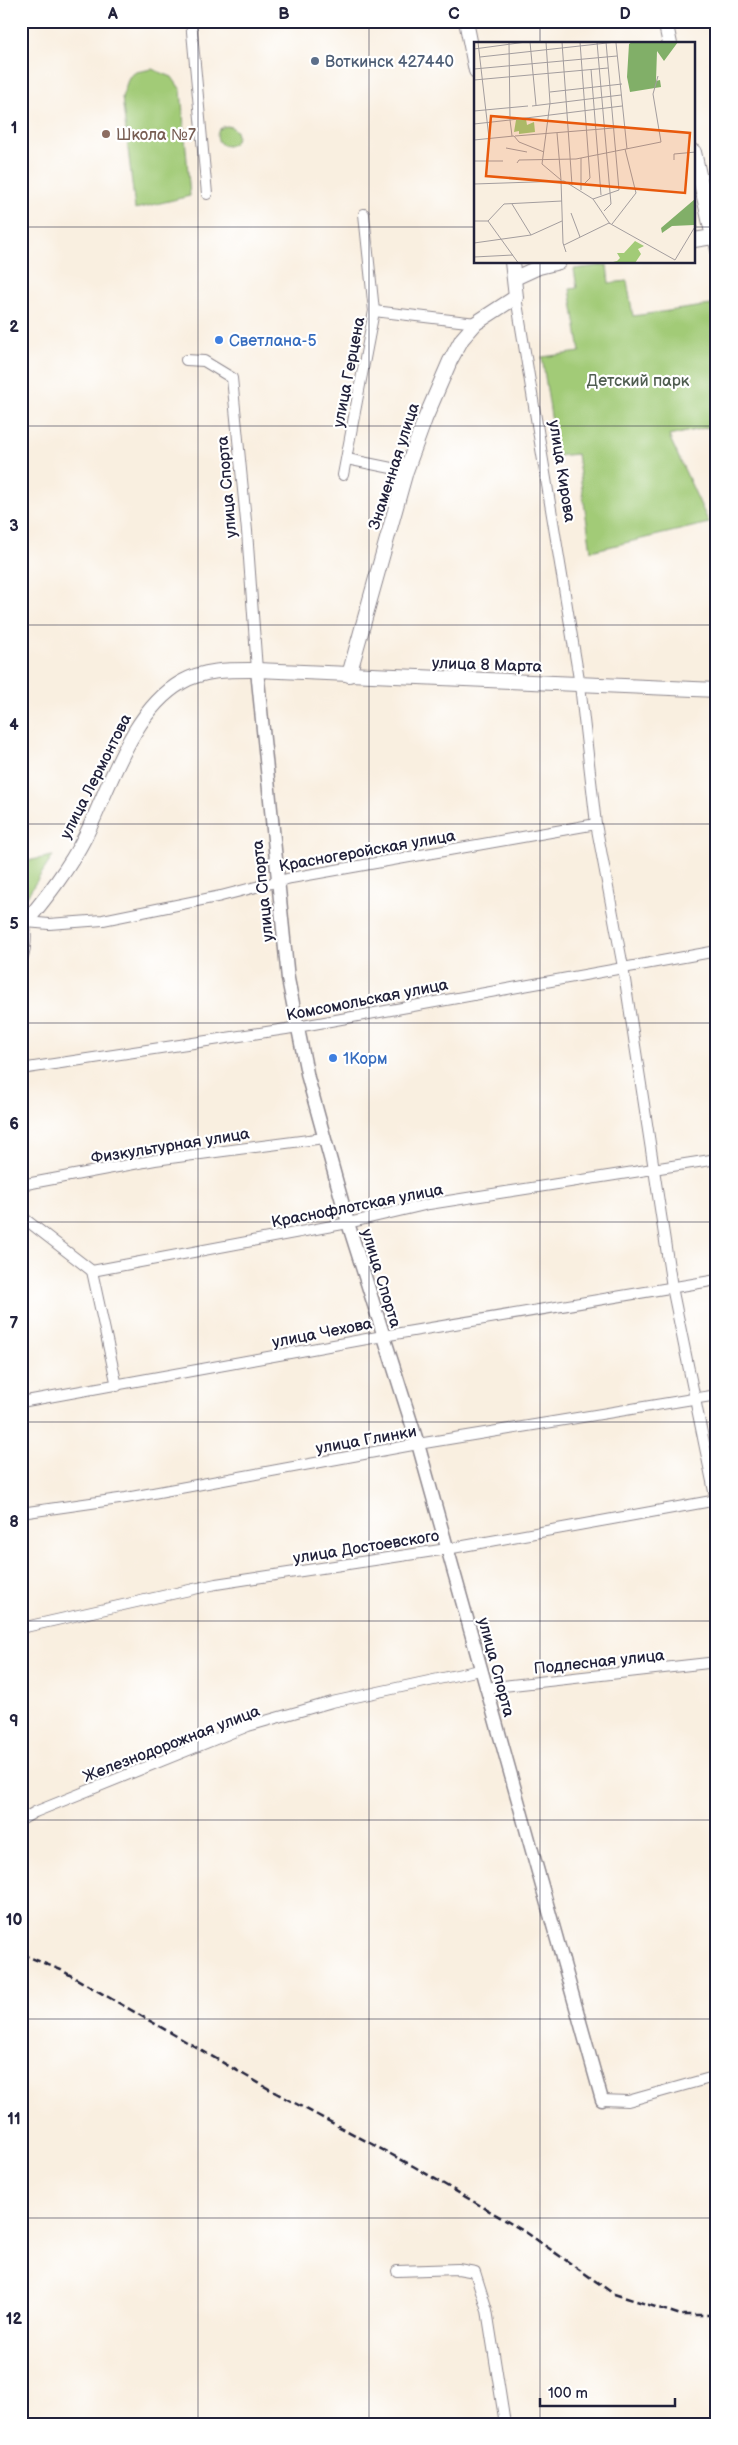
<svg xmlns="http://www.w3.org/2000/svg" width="738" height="2445" font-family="'Balsamiq Sans',sans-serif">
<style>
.green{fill:#a2cb77;stroke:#627659}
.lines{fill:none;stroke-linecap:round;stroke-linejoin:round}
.minor-casing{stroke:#8e888e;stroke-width:12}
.tertiary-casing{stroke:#8e888e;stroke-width:15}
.secondary-casing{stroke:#8e888e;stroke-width:16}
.minor{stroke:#fff;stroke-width:10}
.tertiary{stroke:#fff;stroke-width:12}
.secondary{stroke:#fff;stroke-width:14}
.rail{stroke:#22223b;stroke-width:2.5;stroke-dasharray:8 4;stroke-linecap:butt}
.grid{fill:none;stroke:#22223b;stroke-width:1;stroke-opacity:0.55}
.service-dot{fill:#5c6f8a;stroke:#fff;stroke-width:2}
.education-dot{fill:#8d6e63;stroke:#fff;stroke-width:2}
.shop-dot{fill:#3f7fe0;stroke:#fff;stroke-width:2}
.labels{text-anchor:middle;stroke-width:4.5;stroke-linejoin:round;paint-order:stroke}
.service-label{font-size:16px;fill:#4e5e75;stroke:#fff;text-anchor:start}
.education-label{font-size:16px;fill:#785e54;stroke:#fff;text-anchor:start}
.shop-label{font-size:16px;fill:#366cbe;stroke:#fff;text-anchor:start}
.street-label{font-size:16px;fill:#22223b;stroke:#fff}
.park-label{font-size:16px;fill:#4f5d50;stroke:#fff}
.inset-road{fill:none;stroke:#a39d9e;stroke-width:1}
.view{fill:#e8590c;fill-opacity:0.15;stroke:#e8590c;stroke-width:2.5}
.inset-edge{fill:none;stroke:#22223b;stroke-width:2.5}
.neatline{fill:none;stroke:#22223b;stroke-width:2}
.grid-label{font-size:16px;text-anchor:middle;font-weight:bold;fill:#22223b}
</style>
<rect width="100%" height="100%" fill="#fff"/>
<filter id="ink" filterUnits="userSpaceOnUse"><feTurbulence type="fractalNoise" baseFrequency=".02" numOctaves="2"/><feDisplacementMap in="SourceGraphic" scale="10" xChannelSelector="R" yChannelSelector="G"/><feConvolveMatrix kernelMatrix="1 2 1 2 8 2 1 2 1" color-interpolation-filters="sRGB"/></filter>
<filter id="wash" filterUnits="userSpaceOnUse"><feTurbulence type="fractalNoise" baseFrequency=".0096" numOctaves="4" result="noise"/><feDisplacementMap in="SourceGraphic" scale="20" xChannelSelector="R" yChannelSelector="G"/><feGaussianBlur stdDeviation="1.12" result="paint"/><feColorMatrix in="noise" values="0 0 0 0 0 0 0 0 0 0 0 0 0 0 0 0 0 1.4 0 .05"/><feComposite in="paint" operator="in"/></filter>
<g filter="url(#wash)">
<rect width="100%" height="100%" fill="#f9efe0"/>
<g class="green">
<polygon points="152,69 172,77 181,90 190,196 135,209 122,97 129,77 136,72"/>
<circle cx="227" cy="136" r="10"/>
<polygon points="607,265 609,283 627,281 633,316 711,305 717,329 717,425 669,436 709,523 591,551 577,454 557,456 542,357 580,352 570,289 577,288 574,269"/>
<polygon points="53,856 25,899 21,862"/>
</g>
</g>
<g filter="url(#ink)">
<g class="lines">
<g class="minor-casing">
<g id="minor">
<polyline points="191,21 207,194"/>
<polyline points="717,236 713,237 717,255"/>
<polyline points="516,297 580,685 596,824 623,967 672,1287 717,1506"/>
<polyline points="374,311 476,323"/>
<polyline points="186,360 204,361 232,378 247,531 257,670"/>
<polyline points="347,459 406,471"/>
<polyline points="343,475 374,311 364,214"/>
<path d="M21 898C24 921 30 939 21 962"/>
<polyline points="26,922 49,924 103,920 221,896 291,878 596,824"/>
<polyline points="21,1069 286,1029 717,951"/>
<polyline points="21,1185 155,1160 324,1138"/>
<polyline points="21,1216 92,1271 348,1223 429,1204 717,1159"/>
<polyline points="92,1271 117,1386"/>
<polyline points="21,1402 383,1336 717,1280"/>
<polyline points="21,1513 126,1498 418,1444 717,1395"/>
<polyline points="21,1628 216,1584 447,1549 717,1500"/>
<polyline points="485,1688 717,1662"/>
<polyline points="21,1820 35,1812 248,1726 332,1702 480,1670"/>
<polyline points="602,2100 628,2101 717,2076"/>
<polyline points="397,2271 458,2269 475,2272 487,2310 505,2424"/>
</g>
</g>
<g class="tertiary-casing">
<polyline id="tertiary" points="257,670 288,979 308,1078 348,1223 418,1444 602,2100"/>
</g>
<g class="secondary-casing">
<g id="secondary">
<polyline points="466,21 476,71"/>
<polyline points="665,21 670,44"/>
<polyline points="694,152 713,237 694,240"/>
<polyline points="515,278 539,267 559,262"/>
<polyline points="349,675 406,471 425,419 450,361 462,339 476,323 516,297 512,262"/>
<path d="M21 923 26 922C48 895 69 868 85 837 110 787 131 711 182 682 205 669 232 670 257 670L717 690"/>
</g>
</g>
<use href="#minor" class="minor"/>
<use href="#tertiary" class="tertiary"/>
<use href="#secondary" class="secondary"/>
<polyline class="rail" points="21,1954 61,1970 276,2093 413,2166 527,2233 614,2294 681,2315 717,2315"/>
</g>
</g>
<path class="grid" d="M198 21V2424M369 21V2424M540 21V44M21 227H476M694 227H717M540 262V2424M21 426H717M21 625H717M21 824H717M21 1023H717M21 1222H717M21 1422H717M21 1621H717M21 1820H717M21 2019H717M21 2218H717"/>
<circle class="service-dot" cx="315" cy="61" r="5"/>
<circle class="education-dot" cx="106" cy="134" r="5"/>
<g class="shop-dot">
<circle cx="219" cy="340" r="5"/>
<circle cx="333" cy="1058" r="5"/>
</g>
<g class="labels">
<g class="service-label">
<text x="325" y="67">Воткинск 427440</text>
</g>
<g class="education-label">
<text x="116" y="140">Школа №7</text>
</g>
<g class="shop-label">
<text x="229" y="346">Светлана-5</text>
<text x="343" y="1064">1Корм</text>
</g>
<g class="street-label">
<text transform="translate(348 372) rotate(-79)" y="6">улица Герцена</text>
<text transform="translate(393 466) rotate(-72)" y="6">Знаменная улица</text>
<text transform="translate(563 471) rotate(81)" y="6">улица Кирова</text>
<text transform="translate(226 487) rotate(-95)" y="6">улица Спорта</text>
<text transform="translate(487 664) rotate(2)" y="6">улица 8 Марта</text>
<text transform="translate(95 776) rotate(-63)" y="6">улица Лермонтова</text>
<text transform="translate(367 850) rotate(-10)" y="6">Красногеройская улица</text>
<text transform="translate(262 891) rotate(-96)" y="6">улица Спорта</text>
<text transform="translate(367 999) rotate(-11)" y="6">Комсомольская улица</text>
<text transform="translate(170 1145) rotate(-9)" y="6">Физкультурная улица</text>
<text transform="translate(357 1205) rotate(-11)" y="6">Краснофлотская улица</text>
<text transform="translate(382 1278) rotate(73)" y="6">улица Спорта</text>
<text transform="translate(322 1332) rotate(-11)" y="6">улица Чехова</text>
<text transform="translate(366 1439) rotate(-10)" y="6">улица Глинки</text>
<text transform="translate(366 1546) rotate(-9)" y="6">улица Достоевского</text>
<text transform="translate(599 1661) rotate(-6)" y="6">Подлесная улица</text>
<text transform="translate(497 1667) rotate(75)" y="6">улица Спорта</text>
<text transform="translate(171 1743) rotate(-21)" y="6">Железнодорожная улица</text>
</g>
<g class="park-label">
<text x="638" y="386">Детский парк</text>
</g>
</g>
<g transform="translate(474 42)">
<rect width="221" height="221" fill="#f9efe0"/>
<path d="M52 77 53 83 60 80 61 90 45 92V89L40 90 42 78ZM161 199 170 204 164 207 167 212 161 221H135L143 219 146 216 143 211H150Z" fill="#a2cb77"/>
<path d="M158 0H204L190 19 183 9 182 39 186 38 187 45 156 50 153 35 155 2ZM221 157 220 183 198 184 188 191 187 186Z" fill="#81af68"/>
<path class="inset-road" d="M4 0 15 96M35 0 36 78 148 64M56 0 62 63M72 0 76 61 68 122 87 138 89 201 92 210M88 0 98 143M106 0 116 136 109 143M123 0 137 162 130 169M142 1 153 107M0 7 52 0M6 15 142 0M0 27 143 14M117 27 127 153M0 38 134 26M76 50 148 42M58 64 147 53M0 69 54 64M0 82 36 78 38 94M83 91 87 138M41 94 152 85M0 98 40 94 45 100 70 110M32 106 53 110M200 118V112L222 110M0 119H29M43 121 45 118 102 117 187 100 179 52 184 34M0 142 90 139 119 157 136 182M107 148V116M119 157 145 148 132 0M38 162 57 193M97 171 106 195M0 179H14L30 162 88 159M14 179 45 222M138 182 162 151 151 107M0 201 57 193 88 179M90 203 135 181 201 218M0 215 39 213M201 218 222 183"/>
<path class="view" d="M17 74 216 91 211 151 12 134Z"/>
<rect width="221" height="221" class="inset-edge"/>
</g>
<rect width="738" height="2445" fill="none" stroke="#fff" stroke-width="55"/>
<path d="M540 2398v8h135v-8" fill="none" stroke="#22223b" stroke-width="2.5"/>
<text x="548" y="2398" font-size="15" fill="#22223b" stroke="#ffffff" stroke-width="4" paint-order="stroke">100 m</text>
<rect x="28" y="28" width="682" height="2390" class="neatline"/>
<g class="grid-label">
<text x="113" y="19">A</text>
<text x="284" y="19">B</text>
<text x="454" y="19">C</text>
<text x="625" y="19">D</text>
<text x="14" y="133">1</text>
<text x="14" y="332">2</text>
<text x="14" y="531">3</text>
<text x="14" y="730">4</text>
<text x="14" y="929">5</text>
<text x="14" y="1129">6</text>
<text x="14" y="1328">7</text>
<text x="14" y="1527">8</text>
<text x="14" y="1726">9</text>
<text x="14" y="1925">10</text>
<text x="14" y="2124">11</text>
<text x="14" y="2324">12</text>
</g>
</svg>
